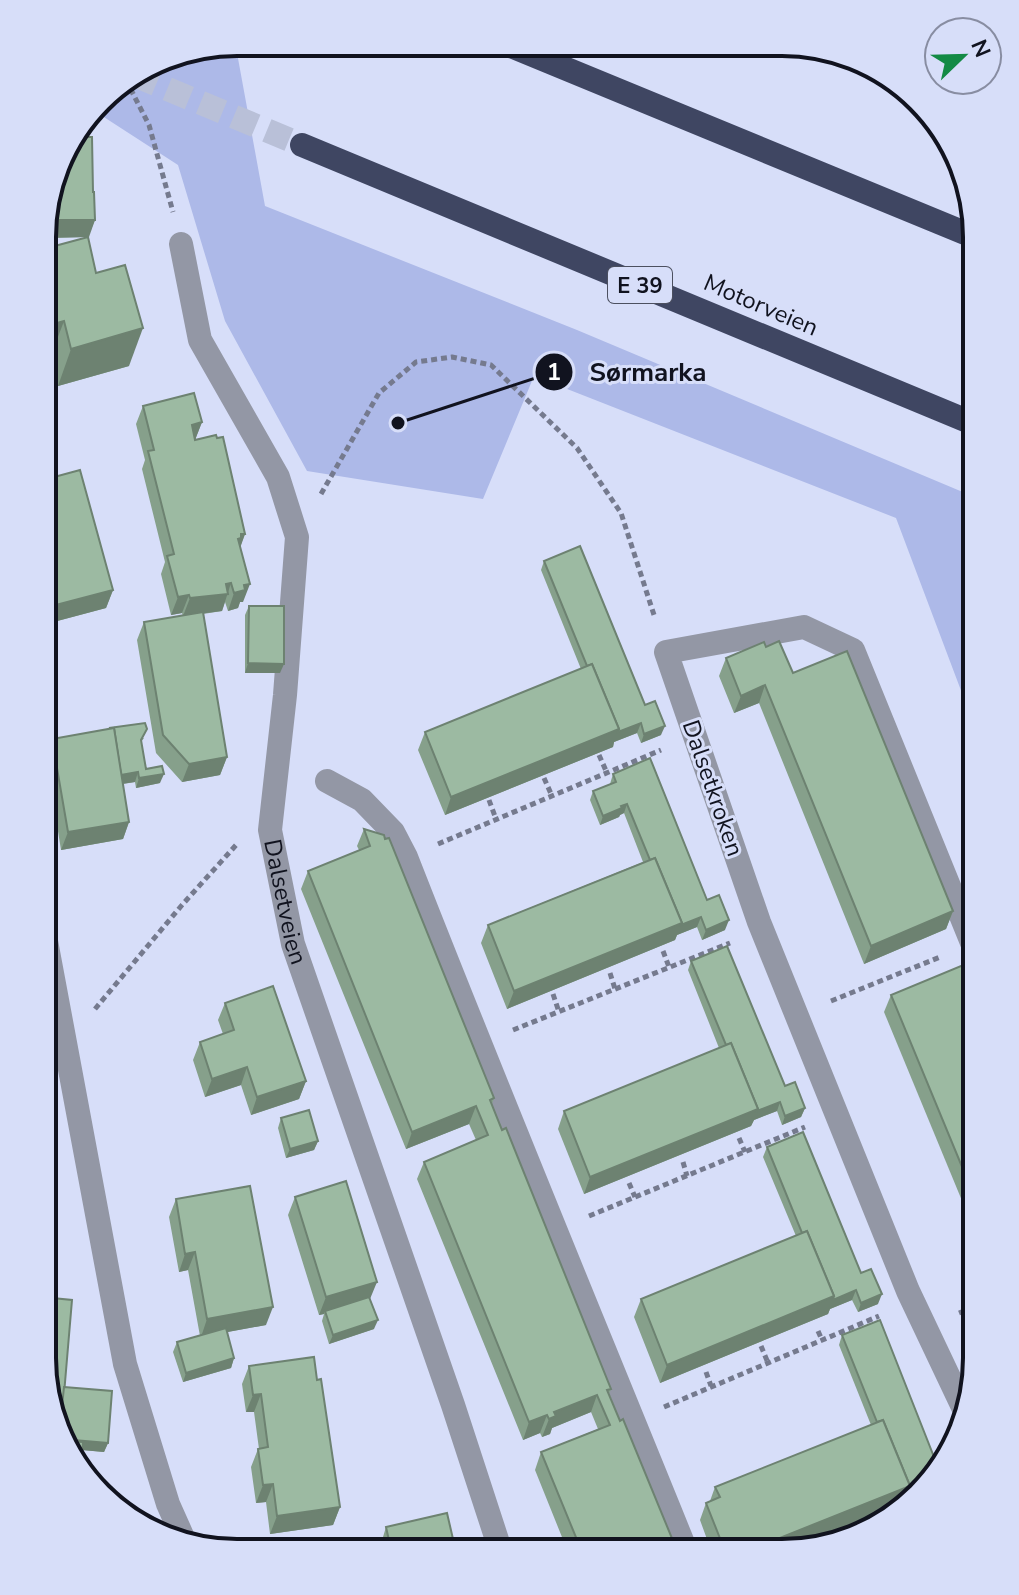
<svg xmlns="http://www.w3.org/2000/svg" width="1019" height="1595" font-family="'Nunito Sans',sans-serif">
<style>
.green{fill:#adb9e8}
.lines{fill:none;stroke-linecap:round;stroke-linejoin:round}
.highway-tunnel{stroke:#b9c0d8;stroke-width:24;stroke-dasharray:24 12;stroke-linecap:butt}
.path{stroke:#757a8e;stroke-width:5;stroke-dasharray:6 4;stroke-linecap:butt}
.street{stroke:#9397a5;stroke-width:24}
.highway{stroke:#3f4662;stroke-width:24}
.wall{fill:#86a08b;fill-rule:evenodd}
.shaded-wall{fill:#6d8271}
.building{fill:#9cbaa2;stroke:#6d8271;stroke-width:2}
.labels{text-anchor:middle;stroke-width:6;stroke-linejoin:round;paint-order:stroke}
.shield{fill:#d7def9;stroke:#4c5060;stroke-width:2}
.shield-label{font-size:22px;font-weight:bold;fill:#11131f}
.street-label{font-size:24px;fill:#11131f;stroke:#d7def9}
.rim{fill:none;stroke:#11131f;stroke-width:4}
.leader{fill:none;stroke:#11131f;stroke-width:3}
.callout-dot{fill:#11131f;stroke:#d7def9;stroke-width:3}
.mark-label{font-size:24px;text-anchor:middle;font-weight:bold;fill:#fff}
.callout-label{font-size:26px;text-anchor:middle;font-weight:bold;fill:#11131f;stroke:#d7def9;stroke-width:6;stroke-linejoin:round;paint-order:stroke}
</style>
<rect width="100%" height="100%" fill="#d7def9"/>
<polygon class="green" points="235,42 265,206 577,330 977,498 977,733 896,518 534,376 483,499 307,471 225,321 178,165 93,110 108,91 163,57"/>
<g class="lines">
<polyline class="highway-tunnel" points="134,75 302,145"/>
<g class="path">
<polyline points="126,80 149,125 173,212"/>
<polyline points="321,494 379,393 416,362 452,357 491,365 577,448 621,513 655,618"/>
<polyline points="599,755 607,773"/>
<polyline points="544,778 552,796"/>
<polyline points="489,800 496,819"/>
<polyline points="438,844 661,750"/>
<polyline points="663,951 669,967"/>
<polyline points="610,973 615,989"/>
<polyline points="553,994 559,1012"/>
<polyline points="831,1001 940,957"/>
<polyline points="95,1009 182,905 237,844"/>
<polyline points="513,1030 730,943"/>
<polyline points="739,1138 745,1152"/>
<polyline points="683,1162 687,1176"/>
<polyline points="629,1183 635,1197"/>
<polyline points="589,1216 805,1127"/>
<polyline points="959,1313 977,1306"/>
<polyline points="818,1331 822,1340"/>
<polyline points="761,1346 768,1363"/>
<polyline points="706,1372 711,1386"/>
<polyline points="664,1407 879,1316"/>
</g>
<g class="street">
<path id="s1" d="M181 244 200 340 278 477 297 537 285 695 270 830 293 944 453 1405 501 1552"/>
<path d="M327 781 362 800 393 832 406 857C497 1090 593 1321 687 1553"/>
<polyline points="43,925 125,1364 168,1504 184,1540"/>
<polyline points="963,1407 908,1291 759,922 666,652 804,627 853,650 977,955"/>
</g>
<g class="highway">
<polyline points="506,44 977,238"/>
<polyline points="302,145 977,425"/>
</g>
</g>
<g class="wall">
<path d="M93 192 95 220 88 237 96 273 129 366 58 386 50 358 43 360 44 212ZM87 237 51 247 48 238Z"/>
<polygon points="143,406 202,422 195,440 245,534 240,547 243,602 240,602 238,608 228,611 225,602 222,611 203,614 227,757 220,775 182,782 156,753 137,640 144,622 183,616 182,613 171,615 161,574 165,562 142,469 145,460 136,424"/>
<polygon points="43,480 113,590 106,608 46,624 43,614"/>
<polygon points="544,561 645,705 661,735 641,743 637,733 614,742 613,747 445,815 418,750 425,732 581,669 541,570"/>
<polygon points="249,606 280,673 245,673 245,615"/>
<polygon points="766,647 793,673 953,911 946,929 864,964 759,703 734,713 719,676 726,658"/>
<polygon points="144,738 141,742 146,769 160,783 136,788 135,782 123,784 129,822 123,839 61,850 46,756 52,739"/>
<polygon points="613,774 707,900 725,930 702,940 697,927 677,935 675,940 507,1009 481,943 488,925 643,862 624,813 620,815 619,817 600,825 590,800 593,791 610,784"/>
<polygon points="364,829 494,1098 492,1104 611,1389 609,1394 678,1553 568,1552 535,1470 541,1452 598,1429 591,1412 552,1428 550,1434 542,1437 540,1433 523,1440 417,1179 424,1162 476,1140 469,1124 406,1149 301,889 308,871 359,850 357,846"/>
<polygon points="691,961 785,1086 805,1108 801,1117 782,1125 777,1111 754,1120 751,1126 584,1194 558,1129 564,1111 719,1048 688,970"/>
<polygon points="977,970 977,1237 884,1012 891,995"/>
<polygon points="225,1003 306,1081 299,1099 251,1115 241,1085 205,1097 193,1060 200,1042 223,1034 218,1020"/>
<polygon points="281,1118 318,1141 314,1150 286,1158 278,1128"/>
<polygon points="767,1147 861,1273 878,1304 858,1312 852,1300 830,1309 828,1314 660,1383 634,1317 641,1299 796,1236 763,1157"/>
<polygon points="295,1197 370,1299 374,1329 329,1344 322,1321 324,1314 319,1315 288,1215"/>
<polygon points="176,1199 266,1325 227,1332 234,1358 231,1368 183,1382 173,1352 177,1342 200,1336 188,1270 179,1272 169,1217"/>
<polygon points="842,1335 937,1476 913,1494 780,1553 712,1553 700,1520 706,1503 710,1501 715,1487 871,1425 839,1345"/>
<polygon points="249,1366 317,1380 340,1507 333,1525 270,1534 266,1502 256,1503 251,1467 258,1449 259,1449 254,1412 246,1412 242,1384"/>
<polygon points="64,1387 108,1443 104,1452 83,1450 82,1464 57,1432 58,1420 56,1424"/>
<polygon points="386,1527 456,1552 373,1552 386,1549 383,1537"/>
</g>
<g class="shaded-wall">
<polygon points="44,220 95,220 89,237 44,238"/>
<polygon points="64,321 50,358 43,360 43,327"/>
<polygon points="143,328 129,366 58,386 71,349"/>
<polygon points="202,422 195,440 192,425"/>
<polygon points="241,534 245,534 239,551 232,556"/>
<polygon points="231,583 222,611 183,616 190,598"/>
<polygon points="250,584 243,602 240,602 238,608 228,611 234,593 244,585"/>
<polygon points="113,590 106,608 46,624 52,606"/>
<polygon points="189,595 182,613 171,615 178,597"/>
<polygon points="248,663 284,664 280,673 245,673"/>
<polygon points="765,685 759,703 734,713 741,696"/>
<polygon points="641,723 637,733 614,742 613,747 445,815 451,797 619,729"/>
<polygon points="665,726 661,735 641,743 644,734"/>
<polygon points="227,757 220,775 182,782 189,764"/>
<polygon points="138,772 135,782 114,785 117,776"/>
<polygon points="164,774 160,783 136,788 139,778"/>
<polygon points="627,804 624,813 620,815 619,817 600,825 603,816"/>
<polygon points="129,822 123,839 61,850 68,832"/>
<polygon points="953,911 946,929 864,964 871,946"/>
<polygon points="701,917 697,927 677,935 675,940 507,1009 514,991 682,923"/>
<polygon points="729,920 725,930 702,940 706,930"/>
<polygon points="247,1067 241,1085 205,1097 212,1079"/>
<polygon points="306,1081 299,1099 251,1115 257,1097"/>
<polygon points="780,1102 777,1111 754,1120 751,1126 584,1194 590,1177 758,1109"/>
<polygon points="476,1106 469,1124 406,1149 412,1132"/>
<polygon points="805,1108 801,1117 782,1125 785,1116"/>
<polygon points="318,1141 314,1150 286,1158 290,1149"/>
<polygon points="195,1252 188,1270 179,1272 185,1254"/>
<polygon points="377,1282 370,1299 325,1311 324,1314 319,1315 326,1297"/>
<polygon points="856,1290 852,1300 830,1309 828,1314 660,1383 667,1365 834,1296"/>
<polygon points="882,1294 878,1304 858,1312 861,1303"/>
<polygon points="273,1307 266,1325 201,1337 207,1319"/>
<polygon points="378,1320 374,1329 329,1344 333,1335"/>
<polygon points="234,1358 231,1368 183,1382 186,1373"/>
<polygon points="261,1394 254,1412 246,1412 253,1395"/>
<polygon points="597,1395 591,1412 552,1428 550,1434 542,1437 549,1419 554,1412"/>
<polygon points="51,1405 63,1406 56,1424 55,1424"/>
<polygon points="547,1415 540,1433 523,1440 529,1422"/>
<polygon points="62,1439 108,1443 104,1452 70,1449"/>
<polygon points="932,1479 913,1494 905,1497 904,1502 899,1505 780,1553 742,1553 910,1486"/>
<polygon points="273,1484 266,1502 256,1503 263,1485"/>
<polygon points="340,1507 333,1525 270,1534 277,1516"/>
<polygon points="415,1539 412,1549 388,1552 390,1545"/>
<polygon points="739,1545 736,1553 724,1553 725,1551"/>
</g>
<g class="building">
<polygon points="72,137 92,137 93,192 94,192 95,220 44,220 44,212 62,151"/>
<polygon points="44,226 51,247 88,237 96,273 125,265 143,328 71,349 64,321 43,327"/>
<polygon points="194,393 202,422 192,425 195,440 216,435 217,438 223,437 245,534 241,534 241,538 238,539 250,584 244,585 245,590 234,593 231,583 226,584 228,594 190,598 189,595 178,597 167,556 174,554 148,451 154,450 143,406"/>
<polygon points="80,470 113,590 52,606 43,572 43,480"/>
<polygon points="580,546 645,705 655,701 665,726 644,734 641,723 618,732 619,729 592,664 587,666 544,561"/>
<polygon points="249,606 284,606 284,664 248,663"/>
<polygon points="203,612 227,757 189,764 163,735 144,622"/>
<polygon points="779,641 793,673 847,651 953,911 871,946 765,685 741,696 726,658 764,642 766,647"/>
<polygon points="592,664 619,729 451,797 425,732"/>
<polygon points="145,723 147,729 141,740 146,769 162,766 164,774 139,778 138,772 121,775 114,728 109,728"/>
<polygon points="114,728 129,822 68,832 52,739"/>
<polygon points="650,758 707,900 719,895 729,920 706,930 701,917 681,925 682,923 655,858 650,860 627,804 621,806 622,808 603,816 593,791 616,782 613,774"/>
<polygon points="364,829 384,835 385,839 389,838 494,1098 490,1100 502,1130 506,1128 611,1389 607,1390 620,1421 623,1419 678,1553 582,1552 541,1452 610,1425 597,1395 554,1412 556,1416 549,1419 547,1415 529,1422 424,1162 488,1135 476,1106 412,1132 308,871 370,846"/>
<polygon points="655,858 682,923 514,991 488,925"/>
<polygon points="727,946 785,1086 795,1082 805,1108 785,1116 780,1102 757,1111 758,1109 731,1043 726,1045 691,961"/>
<polygon points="973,961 977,970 977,1203 891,995"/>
<polygon points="273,986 306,1081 257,1097 247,1067 212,1079 200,1042 234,1030 225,1003"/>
<polygon points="731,1043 758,1109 590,1177 564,1111"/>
<polygon points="309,1110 318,1141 290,1149 281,1118"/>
<polygon points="803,1132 861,1273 871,1269 882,1294 861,1303 856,1290 833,1300 834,1296 807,1231 802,1233 767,1147"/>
<polygon points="346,1181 377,1282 326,1297 295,1197"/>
<polygon points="250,1186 273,1307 207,1319 195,1252 185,1254 176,1199"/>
<polygon points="807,1231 834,1296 667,1365 641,1299"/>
<polygon points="42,1297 72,1300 63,1406 51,1405 42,1358"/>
<polygon points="369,1297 378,1320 333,1335 325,1311"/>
<polygon points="880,1320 936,1462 944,1459 937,1476 932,1480 909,1488 910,1486 883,1420 877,1422 842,1335"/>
<polygon points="226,1328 234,1358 186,1373 177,1342"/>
<polygon points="314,1357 317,1380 321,1379 340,1507 277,1516 273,1484 263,1485 258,1449 268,1447 261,1394 253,1395 249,1366"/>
<polygon points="64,1387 112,1391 108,1443 62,1439 59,1435"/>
<polygon points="883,1420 910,1486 742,1553 739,1545 725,1551 706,1503 720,1497 715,1487"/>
<polygon points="64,1441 83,1442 82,1463 81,1463"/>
<polygon points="447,1513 456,1552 418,1552 415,1539 390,1545 386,1527"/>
<polygon points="411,1543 413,1552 373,1552"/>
</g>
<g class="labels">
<rect class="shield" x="608" y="267" width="64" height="36" rx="6"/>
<g class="shield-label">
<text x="640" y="293">E 39</text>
</g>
<g class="street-label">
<text transform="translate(761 305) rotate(23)" y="8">Motorveien</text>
<text transform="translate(713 788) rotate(71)" y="8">Dalsetkroken</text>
<text dy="8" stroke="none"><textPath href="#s1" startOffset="686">Dalsetveien</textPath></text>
</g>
</g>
<path d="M0 0H1019V1595H0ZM237 56H782A181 181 0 0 1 963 237V1358A181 181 0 0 1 782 1539H237A181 181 0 0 1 56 1358V237A181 181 0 0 1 237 56Z" fill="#d7def9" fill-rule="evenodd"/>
<path class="rim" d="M237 56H782A181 181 0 0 1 963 237V1358A181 181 0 0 1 782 1539H237A181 181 0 0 1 56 1358V237A181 181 0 0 1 237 56Z"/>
<path class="leader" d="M398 423L554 372"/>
<g class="callout-dot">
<circle cx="398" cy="423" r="8"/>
<circle cx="554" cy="372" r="20"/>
</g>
<g class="mark-label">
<text x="554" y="380">1</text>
</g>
<g class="callout-label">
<text x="648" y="381">Sørmarka</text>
</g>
<g transform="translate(963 56) rotate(67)"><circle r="38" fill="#d7def9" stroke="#888da2" stroke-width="2"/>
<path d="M0-6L14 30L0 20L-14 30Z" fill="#138a45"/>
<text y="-12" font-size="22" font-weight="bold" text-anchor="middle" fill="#11131f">N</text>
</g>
</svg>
